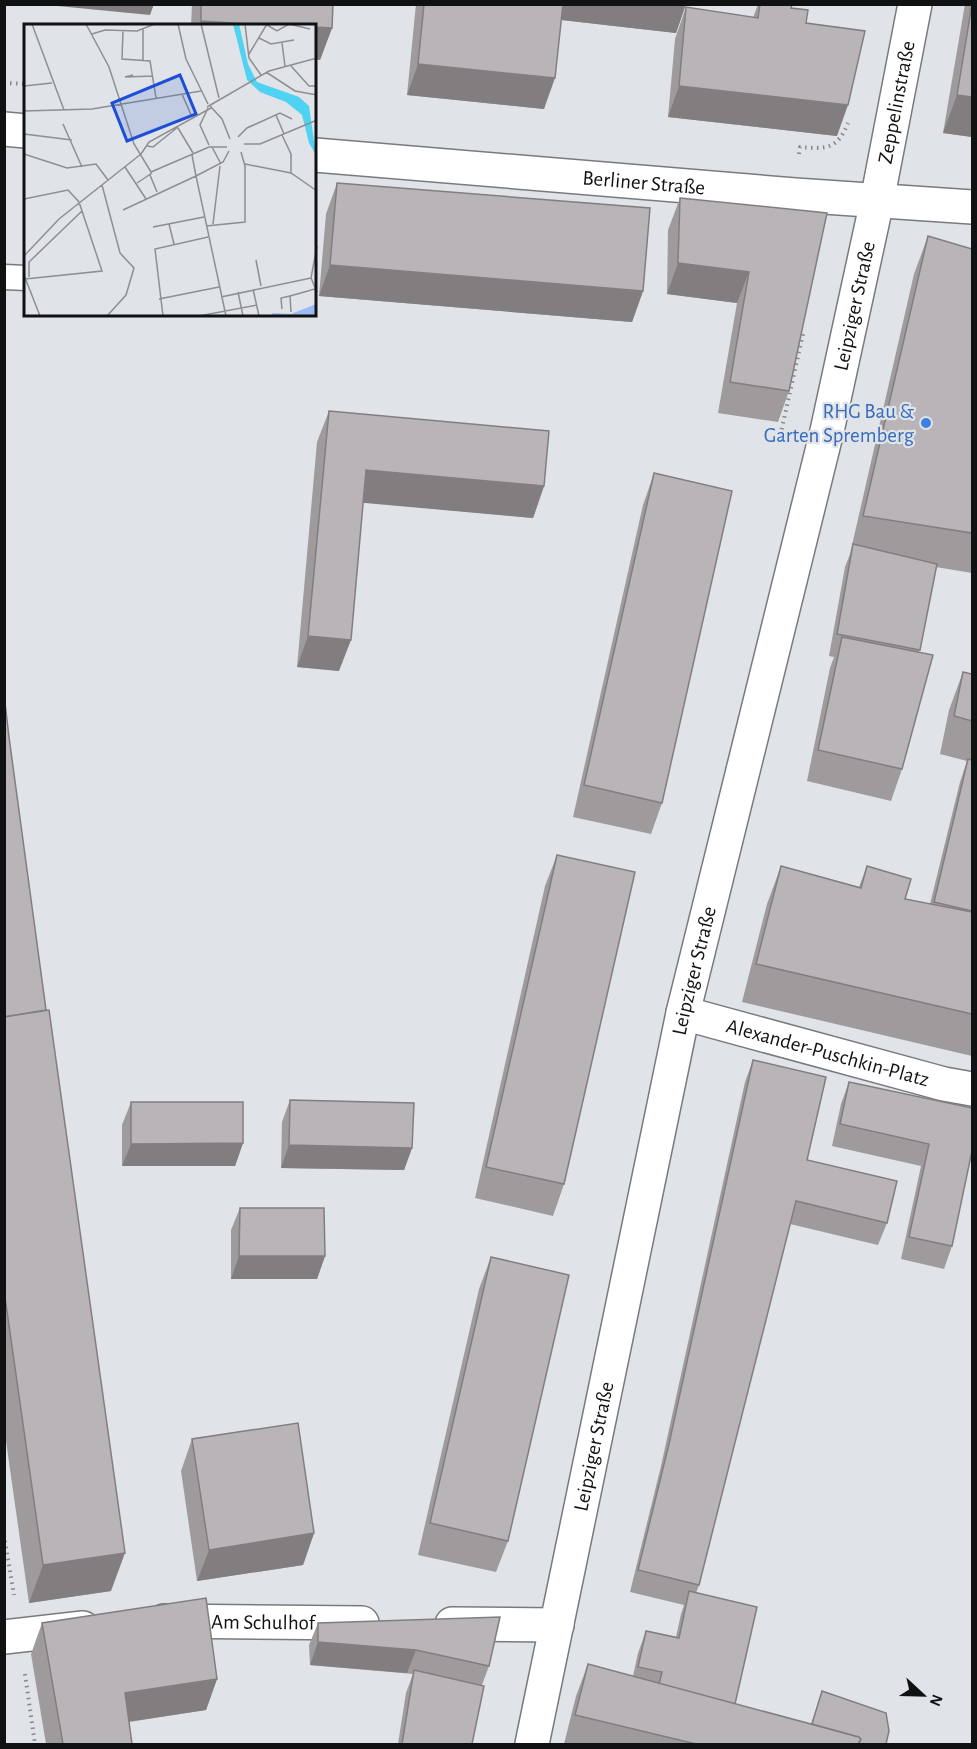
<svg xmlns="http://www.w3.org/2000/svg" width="977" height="1749" font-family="'Alegreya Sans',sans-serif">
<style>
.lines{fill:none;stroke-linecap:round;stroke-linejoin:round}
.service-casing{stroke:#787a7e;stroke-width:27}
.minor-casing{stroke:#787a7e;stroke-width:36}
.tertiary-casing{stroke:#787a7e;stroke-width:36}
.secondary-casing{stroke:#787a7e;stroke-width:36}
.path{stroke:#86888b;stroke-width:4;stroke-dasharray:1.5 4.5;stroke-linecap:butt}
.service{stroke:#fff;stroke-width:24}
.minor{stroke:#fff;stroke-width:33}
.tertiary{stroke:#fff;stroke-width:33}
.secondary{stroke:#fff;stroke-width:33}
.wall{fill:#9f9b9d}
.shaded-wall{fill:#827e80}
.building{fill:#b9b4b7;stroke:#827e80;stroke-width:1.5}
.shop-dot{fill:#3f7fe0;stroke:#e0e3e7;stroke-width:2}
.labels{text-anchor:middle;stroke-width:4.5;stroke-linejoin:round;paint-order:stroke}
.street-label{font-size:21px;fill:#101112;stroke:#e0e3e7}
.shop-label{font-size:21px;fill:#366cbe;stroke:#e0e3e7;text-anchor:end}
.inset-road{fill:none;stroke:#8d8f92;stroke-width:1.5}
.view{fill:#1d4ed8;fill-opacity:0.15;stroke:#1d4ed8;stroke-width:3}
.inset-edge{fill:none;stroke:#101112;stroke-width:3}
</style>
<rect width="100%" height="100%" fill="#e0e3e7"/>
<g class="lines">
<g class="service-casing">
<polyline id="service" points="4,277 26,278"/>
</g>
<g class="minor-casing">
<g id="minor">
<path id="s1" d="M683 1013 944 1084 972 1089"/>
<path id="s2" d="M164 1621 362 1623"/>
<polyline points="452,1624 557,1625"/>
<polyline points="4,1637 83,1628"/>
</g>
</g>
<g class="tertiary-casing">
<g id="tertiary">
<path id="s3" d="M532 1744 683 1013 827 431 877 201 915 4"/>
</g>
</g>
<g class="secondary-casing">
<g id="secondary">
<polyline points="4,129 26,131"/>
<path id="s4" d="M315 155 795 195 972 207"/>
</g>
</g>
<g class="path">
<polyline points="4,83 26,84"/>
<path d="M799 154 800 147C826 149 837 150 848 123"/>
<polyline points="779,441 803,334"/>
<polyline points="4,1535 14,1595"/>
<polyline points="25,1674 35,1744"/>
</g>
<use href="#service" class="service"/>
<use href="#minor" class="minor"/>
<use href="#tertiary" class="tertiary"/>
<use href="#secondary" class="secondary"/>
</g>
<g class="wall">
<polygon points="192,4 333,4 332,28 320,60 315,59 315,26 191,26"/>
<polygon points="416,4 686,4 676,33 561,20 544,109 407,95"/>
<polygon points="758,4 792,4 791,8 806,23 837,136 668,117 675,39 686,7 753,18"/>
<polygon points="965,4 972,4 972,137 943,133"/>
<polygon points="337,183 643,291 632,322 319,296 326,214"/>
<polygon points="680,198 827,213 789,391 778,422 718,413 737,303 667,294 668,230"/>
<polygon points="928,236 972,249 972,573 936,567 919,652 902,769 891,801 807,781 830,668 834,657 829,656 845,567 850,554 914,274"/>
<polygon points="329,411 544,486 533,518 363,502 339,671 297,667 317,442"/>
<polygon points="654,473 662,803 651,834 573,817 643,505"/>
<polygon points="963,672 972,674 972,1056 742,1002 767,904 781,866 859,887 867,866 905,899 930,904 960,782 967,761 940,754 949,710"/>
<polygon points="4,694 111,1591 29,1603 4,1427"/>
<polygon points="557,855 564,1184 553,1216 475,1198 545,886"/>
<polygon points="753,1060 807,1160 887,1223 878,1245 790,1224 699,1585 696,1593 735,1704 811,1724 822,1691 886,1744 564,1744 576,1696 588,1664 633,1676 638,1653 646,1631 676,1637 681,1614 684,1605 630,1592 661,1466 745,1082"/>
<polygon points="849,1082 972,1108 952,1246 944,1269 901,1259 921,1166 832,1146 841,1104"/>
<polygon points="290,1100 412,1148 404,1170 281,1168 282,1122"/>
<polygon points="131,1102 243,1143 235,1166 122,1166 122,1125"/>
<polygon points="240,1208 325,1256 317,1279 231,1279 231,1230"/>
<polygon points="491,1257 508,1541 496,1572 418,1555 479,1289"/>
<polygon points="192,1439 314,1533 303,1565 197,1581 181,1471"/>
<polygon points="42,1623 217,1679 206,1710 129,1722 132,1744 46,1744 31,1654"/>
<polygon points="318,1623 489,1666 482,1685 472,1744 398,1744 406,1693 413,1674 310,1665 309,1645"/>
</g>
<g class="shaded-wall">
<polygon points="37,4 154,4 150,15"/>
<polygon points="559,4 686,4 676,33 553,19"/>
<polygon points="201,21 281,26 199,26"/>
<polygon points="315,27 332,28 320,60 315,59"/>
<polygon points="418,64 555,78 544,109 407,95"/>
<polygon points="679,86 848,105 837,136 668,117"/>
<polygon points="957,95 972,97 972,137 943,133"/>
<polygon points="678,263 749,272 737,303 667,294"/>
<polygon points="330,265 643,291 632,322 319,296"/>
<polygon points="366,470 544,486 533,518 354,502"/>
<polygon points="308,636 351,640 339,671 297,667"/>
<polygon points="243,1143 235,1166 122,1166 131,1144"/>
<polygon points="289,1145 412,1148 404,1170 281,1168"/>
<polygon points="239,1256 325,1256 317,1279 231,1279"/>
<polygon points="314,1533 303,1565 197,1581 209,1550"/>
<polygon points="125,1553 111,1591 29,1603 43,1565"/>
<polygon points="318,1642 416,1650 407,1673 310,1665"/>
<polygon points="217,1679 206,1710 113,1724 125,1693"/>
</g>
<g class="building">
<polygon points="201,4 333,4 332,28 315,27 315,26 281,26 201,21"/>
<polygon points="424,4 563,4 555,78 418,64"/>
<polygon points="760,4 792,4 791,8 808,10 806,23 865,31 848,105 679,86 686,7 758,18"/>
<polygon points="972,4 972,97 957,95"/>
<polygon points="337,183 650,208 643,291 330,265"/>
<polygon points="680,198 827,213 789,391 730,382 749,272 678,263"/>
<polygon points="928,236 972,249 972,533 863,516"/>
<polygon points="329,411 549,431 544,486 366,470 351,640 308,636"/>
<polygon points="654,473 732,491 662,803 584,785"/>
<polygon points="853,544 937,564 920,650 837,634"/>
<polygon points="842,637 933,655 902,769 818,750"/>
<polygon points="963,672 972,674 972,721 954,716"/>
<polygon points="4,694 9,737 46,1010 4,1017"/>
<polygon points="968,759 972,760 972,911 934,902"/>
<polygon points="557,855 635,872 564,1184 486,1167"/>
<polygon points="781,866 861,888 867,866 911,879 905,899 972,912 972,1014 756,964"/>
<polygon points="49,1010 125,1553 43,1565 4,1290 4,1017"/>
<polygon points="753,1060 826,1077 807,1160 897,1181 887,1223 796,1201 699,1585 638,1570 669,1444"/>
<polygon points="849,1082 972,1108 972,1151 952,1246 909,1237 929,1144 840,1124"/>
<polygon points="290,1100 414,1103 412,1148 289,1145"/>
<polygon points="131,1102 243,1102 243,1143 131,1144"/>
<polygon points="240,1208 324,1208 325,1256 239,1256"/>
<polygon points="491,1257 569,1275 508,1541 430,1523"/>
<polygon points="298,1423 314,1533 209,1550 192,1439"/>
<polygon points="689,1591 757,1607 735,1704 659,1684 662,1672 638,1667 646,1631 679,1638"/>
<polygon points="206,1598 217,1679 125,1693 132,1744 63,1744 42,1623"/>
<polygon points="500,1617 489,1666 416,1650 318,1642 318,1623"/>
<polygon points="588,1664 859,1737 861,1739 858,1744 696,1744 575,1715"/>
<polygon points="414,1670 484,1686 472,1744 402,1744"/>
<polygon points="822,1691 886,1713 889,1731 886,1744 859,1744 861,1739 859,1737 812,1724"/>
</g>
<circle class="shop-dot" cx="926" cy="423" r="6"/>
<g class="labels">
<g class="street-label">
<text dy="7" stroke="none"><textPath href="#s3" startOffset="1682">Zeppelinstraße</textPath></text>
<text dy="7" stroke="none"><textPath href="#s4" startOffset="330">Berliner Straße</textPath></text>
<text dy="7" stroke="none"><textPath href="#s3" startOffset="1474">Leipziger Straße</textPath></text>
<text dy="7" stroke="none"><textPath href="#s3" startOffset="790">Leipziger Straße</textPath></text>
<text dy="7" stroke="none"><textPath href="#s1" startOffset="150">Alexander-Puschkin-Platz</textPath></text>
<text dy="7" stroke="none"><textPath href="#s3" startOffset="304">Leipziger Straße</textPath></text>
<text dy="7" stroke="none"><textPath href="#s2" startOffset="99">Am Schulhof</textPath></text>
</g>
<g class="shop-label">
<text x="914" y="418">RHG Bau &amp;<tspan x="914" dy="24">Garten Spremberg</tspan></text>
</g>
</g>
<g transform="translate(24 24)">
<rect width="292" height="292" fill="#e0e3e7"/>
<path d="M292 280V292H249L248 289 267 290Z" fill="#9bb9f2"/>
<path d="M209 0H215L224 40 233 58 275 73 285 82 292 131 285 119 278 91 262 78 236 68 223 56Z" fill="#50d2f3"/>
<path class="inset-road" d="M8 0 40 86M62 0 85 43 110 120 127 148 185 123H203M154 0 162 35 184 80M177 0 195 74M221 0 225 34 237 51M243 1 253 7 265 0 286 5M99 7 98 35 126 37 132 74M68 10 81 6 113 7 131 0M235 14 247 20 270 16M258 19 261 42M225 30 243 0M119 36V5M267 42 285 62H293M242 48 271 67 293 71M109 51 101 53 129 52M0 62 28 59M158 70 168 93M183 83 245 47 293 34M187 83 198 95 206 115M184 84 176 101 185 121M0 87 68 85 177 67M252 91 260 110M39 100 58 143M154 104 169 129M0 110 48 116M258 111 267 130V149M214 113 223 104 256 89 268 95M220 120H236L293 96M123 122 129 123 154 103M188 123 197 140M0 130 43 144 72 140 84 156M117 130 125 118 187 84V80M221 140 267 149 293 167M101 143 122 175M126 151 133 168M113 159 128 149M78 161 96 229 110 244 102 271 83 292M0 175 44 166 55 178 78 247 1 255M99 186 172 152 168 131M145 200 150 220M189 200 196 142M182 202 221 198V142L217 128M129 203 180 193M293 222 287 254 293 268M0 232 35 195 117 130M232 236 237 262M0 251 16 292M5 253V238L58 187M229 265 235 292M214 268 219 292M266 272 291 265M197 273 287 254M135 275 195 263M258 285 257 274 266 272 267 288M139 292 131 225 184 213M175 292 233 281M202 292 172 152 199 138 205 127"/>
<path class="view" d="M156 51 172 90 103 117 88 79Z"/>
<rect width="292" height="292" class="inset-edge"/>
</g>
<rect width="977" height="1749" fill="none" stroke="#101112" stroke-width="12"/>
<g transform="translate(923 1695) rotate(112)" stroke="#e0e3e7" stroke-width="4.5" paint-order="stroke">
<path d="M0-4.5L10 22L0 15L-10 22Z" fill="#101112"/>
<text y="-9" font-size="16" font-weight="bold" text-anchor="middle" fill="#101112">N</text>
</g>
</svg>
